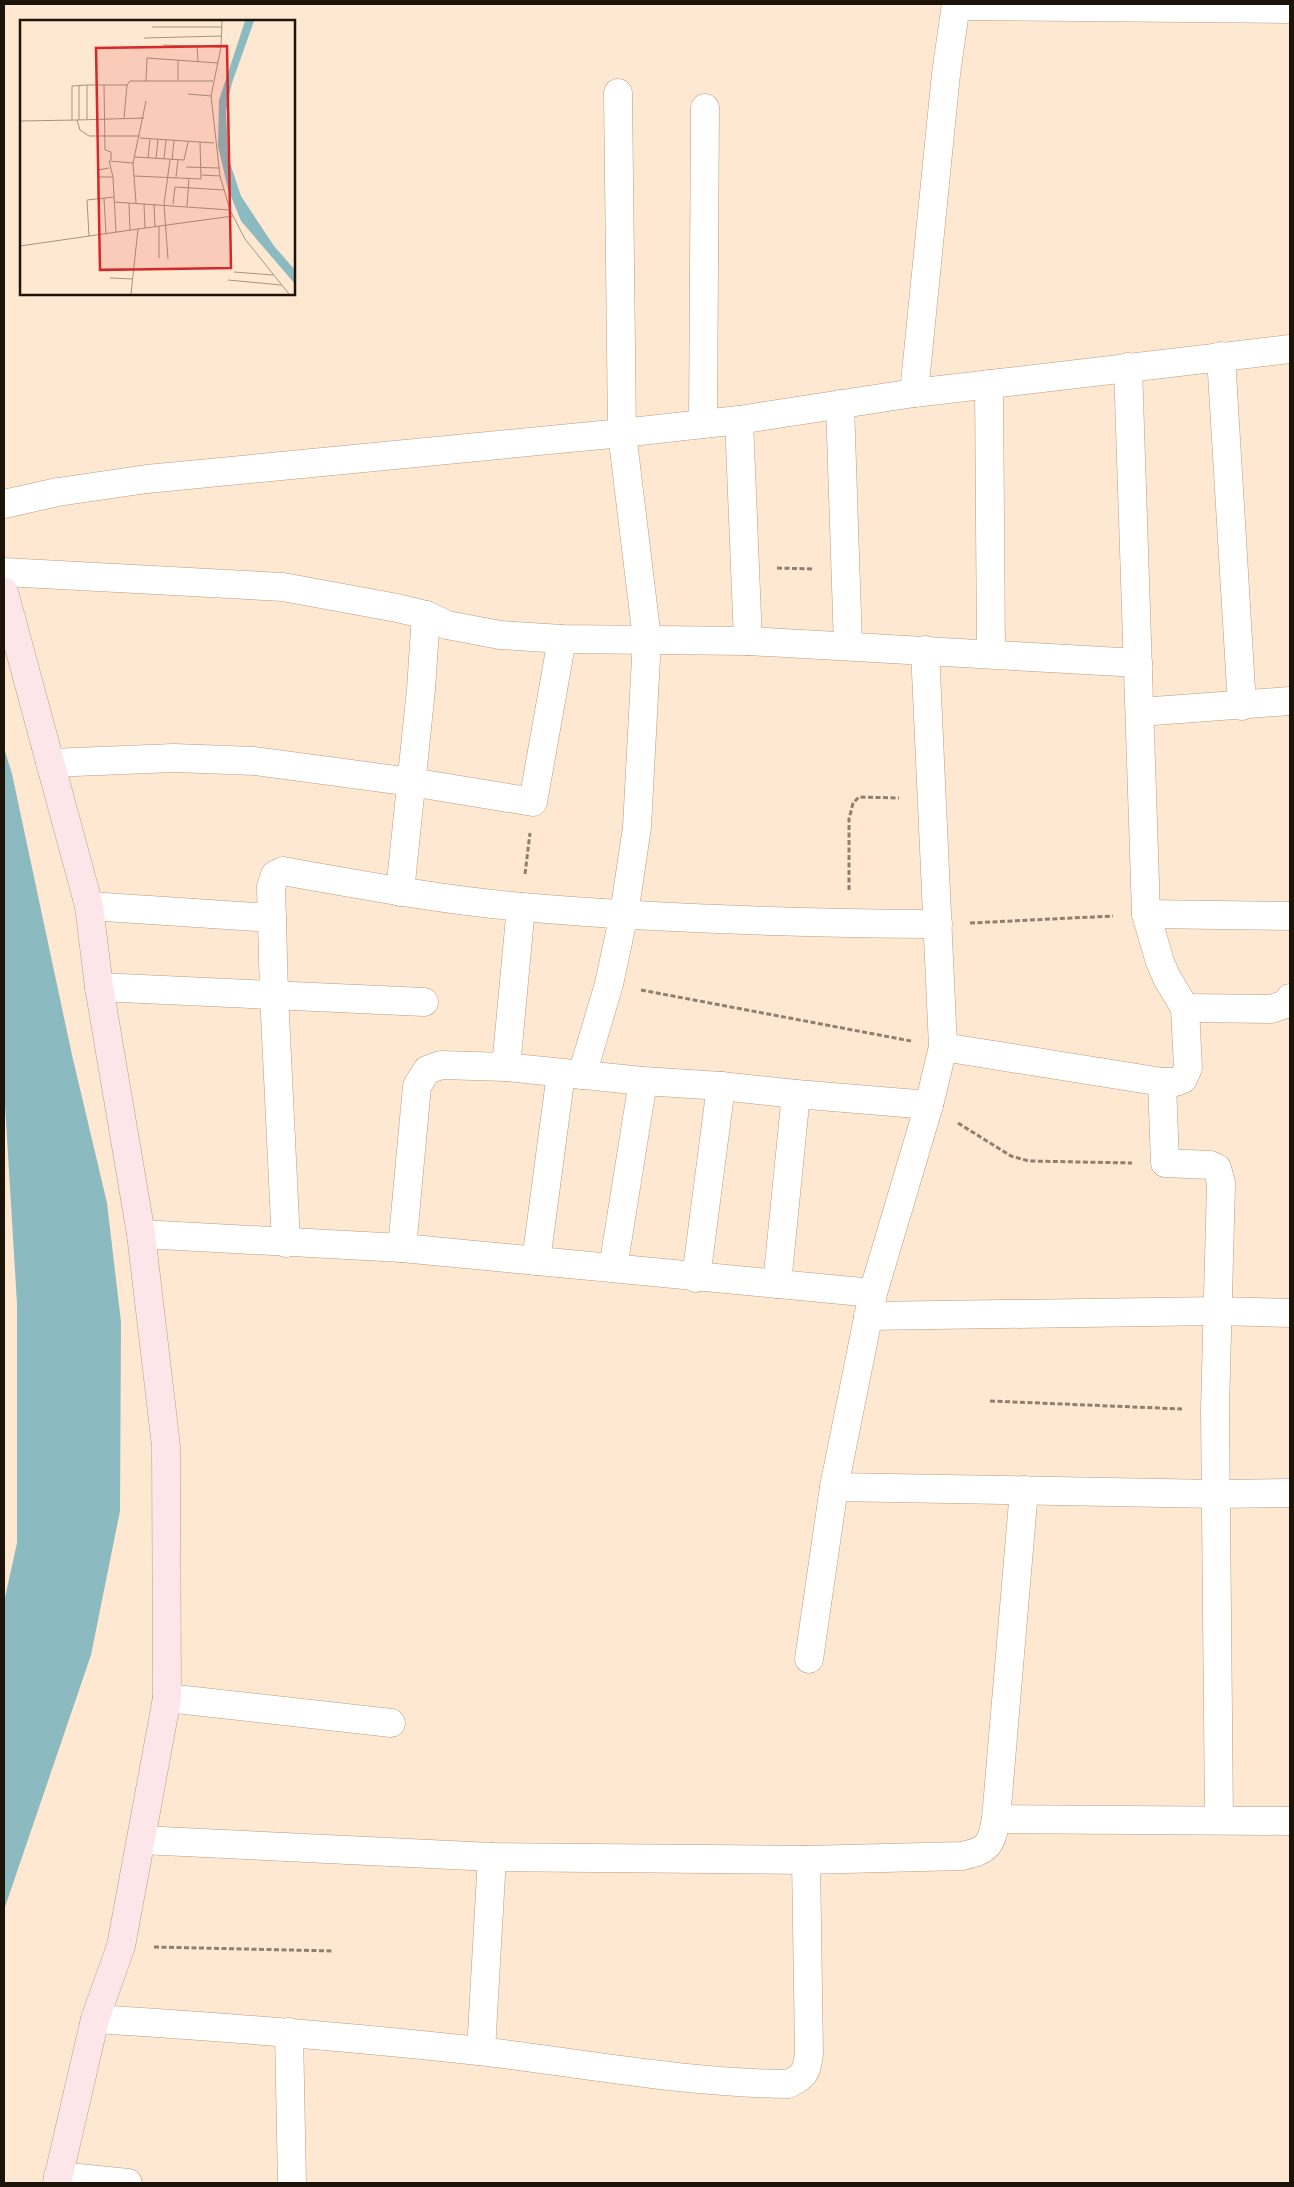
<svg xmlns="http://www.w3.org/2000/svg" width="1294" height="2187" font-family="Lato,sans-serif">
<style>
.water{fill:#8bbac0}
.lines{fill:none;stroke-linecap:round;stroke-linejoin:round}
.street-casing{stroke:#b69d82;stroke-width:29}
.secondary-casing{stroke:#b69d82;stroke-width:29}
.path{stroke:#8f7f6e;stroke-width:3;stroke-dasharray:5 2.5;stroke-linecap:butt}
.street{stroke:#fff;stroke-width:28}
.secondary{stroke:#fde6ea;stroke-width:28}
.inset-road{fill:none;stroke:#a59382;stroke-width:1}
.view{fill:#d62828;fill-opacity:0.15;stroke:#d62828;stroke-width:2.5}
.inset-edge{fill:none;stroke:#1d1409;stroke-width:2.5}
</style>
<rect width="100%" height="100%" fill="#ffe8d2"/>
<polygon class="water" points="4,748 12,774 72,1055 107,1203 121,1322 120,1511 91,1655 4,1910 4,1602 17,1543 17,1304 4,1088"/>
<g class="lines">
<g class="street-casing">
<g id="street">
<polyline points="956,6 1287,9"/>
<polyline points="1221,356 1242,706"/>
<polyline points="989,384 991,653"/>
<polyline points="914,393 1290,349"/>
<polyline points="840,404 848,646"/>
<polyline points="739,420 748,641"/>
<polyline points="703,424 705,108"/>
<polyline points="4,504 58,492 147,479 622,433 739,420 914,393 946,74 956,4"/>
<polyline points="4,572 283,587 397,608 426,615 447,625 500,635 562,639 748,641 1138,663"/>
<polyline points="1140,712 1290,701"/>
<polyline points="50,763 174,758 255,761 411,782 533,802 562,639"/>
<polyline points="400,892 421,689 426,615"/>
<polyline points="89,906 272,918"/>
<polyline points="1146,914 1290,916"/>
<polyline points="99,987 424,1002"/>
<polyline points="1185,1008 1271,1009 1286,1004 1290,998"/>
<polyline points="943,1047 1162,1082 1176,1082 1183,1079 1188,1068 1185,1008 1167,978 1160,962 1146,914 1128,367"/>
<polyline points="506,1067 521,907"/>
<polyline points="582,1075 609,984 624,914 637,827 647,639 622,433 618,93"/>
<polyline points="1162,1082 1165,1163 1210,1165 1217,1168 1221,1183 1215,1410 1219,1819"/>
<polyline points="141,1234 402,1248 873,1293"/>
<path d="M286 1243 274 994 271 887 275 875 283 871C362 885 442 900 522 907 660 919 800 923 938 924"/>
<polyline points="402,1248 417,1086 427,1070 441,1065 506,1067 643,1081 721,1086 796,1094 929,1105"/>
<polyline points="536,1261 561,1073"/>
<polyline points="613,1268 643,1081"/>
<polyline points="696,1278 721,1086"/>
<polyline points="777,1284 796,1094"/>
<polyline points="868,1316 1218,1311 1290,1313"/>
<polyline points="834,1487 1217,1494 1290,1493"/>
<polyline points="809,1659 834,1487 873,1293 929,1105 943,1047 925,650"/>
<polyline points="167,1698 391,1723"/>
<polyline points="996,1819 1290,1821"/>
<path d="M141 1840 492 1857 806 1860 962 1856C989 1850 991 1845 996 1819L1024 1490"/>
<path d="M95 2019C224 2027 352 2037 479 2051 582 2063 684 2083 788 2084 805 2076 806 2073 809 2054L806 1860"/>
<polyline points="289,2032 292,2183"/>
<polyline points="481,2051 492,1857"/>
<polyline points="58,2176 128,2183"/>
</g>
</g>
<g class="secondary-casing">
<polyline id="secondary" points="4,592 89,906 99,987 141,1234 166,1446 167,1698 121,1946 95,2019 57,2183"/>
</g>
<g class="path">
<polyline points="777,568 814,569"/>
<polyline points="525,874 530,833"/>
<polyline points="849,890 849,819 853,803 859,797 899,798"/>
<polyline points="970,923 1113,916"/>
<polyline points="641,990 911,1041"/>
<polyline points="958,1123 1011,1156 1029,1161 1132,1163"/>
<polyline points="990,1401 1182,1409"/>
<polyline points="154,1947 334,1951"/>
</g>
<use href="#street" class="street"/>
<use href="#secondary" class="secondary"/>
</g>
<g transform="translate(20 20)">
<rect width="275" height="275" fill="#ffe8d2"/>
<path d="M225 1H234L212 63 206 91 208 137 221 176 254 226 275 250V264L221 201 208 169 198 126 199 80Z" fill="#8bbac0"/>
<path class="inset-road" d="M202 1 201 27 191 76 200 156 210 190 225 219 269 274M132 7H202M124 18 202 16M143 25 201 27M177 25 178 42M158 60V41M126 61 127 38 198 43M84 65 85 130 91 132V140M59 66V100M168 74 191 76M104 98 107 65M67 99V65H107L110 61H193M52 100V66L67 65M0 101 57 100M120 116H69L60 110 57 100 124 98M120 118 194 123M115 137 164 140 168 122M128 138 130 119M136 139 138 119M144 139 146 120M152 140 154 121M166 147 199 148M182 155 200 156M114 156 181 159 180 122M78 157H93M156 157 158 140M84 178 86 214M78 179V150L89 148M94 182 210 190M109 183 110 210M116 183 113 143 126 81M124 184 125 208M134 184 135 206M153 184 155 167 204 170M167 186 169 158M139 206V238M96 212 93 157 89 141 113 143M69 216 67 180 94 177M0 226 118 209M148 239 144 184 150 140M80 249H114M214 252 253 255M90 258 113 259M208 260 261 265M111 274 118 209 213 196"/>
<path class="view" d="M207 26 211 248 80 250 76 28Z"/>
<rect width="275" height="275" class="inset-edge"/>
</g>
<rect width="1294" height="2187" fill="none" stroke="#1d1409" stroke-width="10"/>
</svg>
